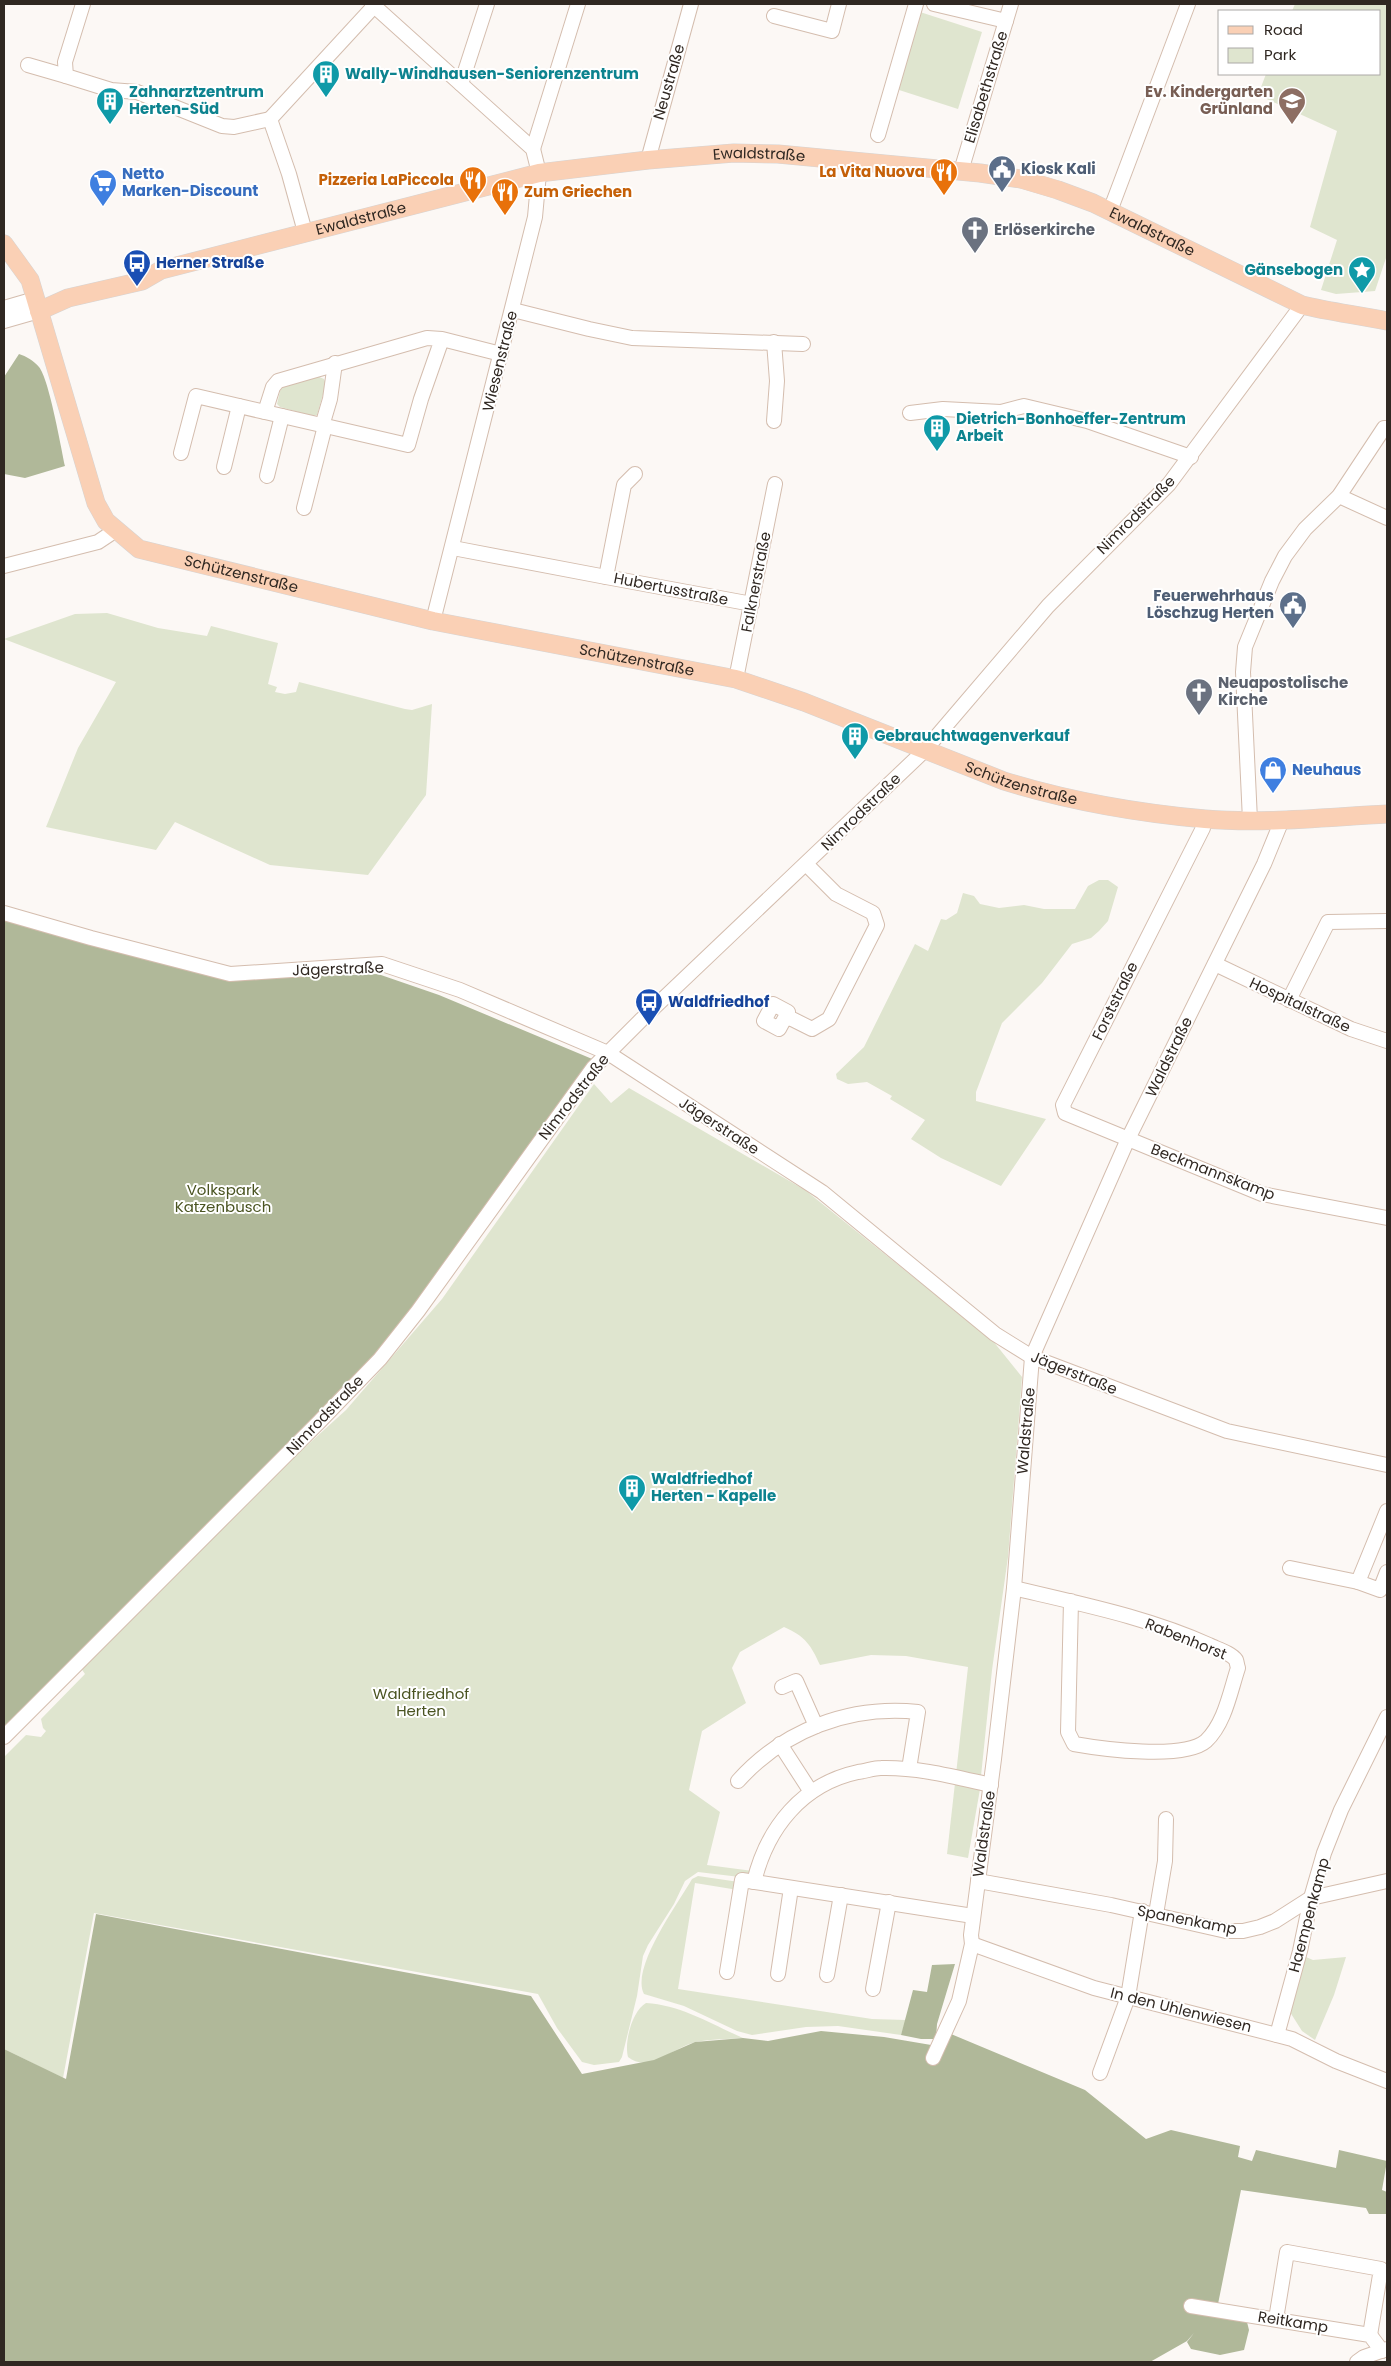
<svg xmlns="http://www.w3.org/2000/svg" width="1391" height="2366" font-family="Poppins,sans-serif">
<style>
.green{fill:#dfe5cf}
.forest{fill:#b0b899}
.lines{fill:none;stroke-linecap:round;stroke-linejoin:round}
.minor-casing{stroke:#d4bdae;stroke-width:16}
.major-casing{stroke:#d6d4d3;stroke-width:19}
.minor{stroke:#fff;stroke-width:14}
.major{stroke:#fad0b5;stroke-width:18}
.labels{text-anchor:middle;stroke-width:4;stroke-linejoin:round;paint-order:stroke}
.culture-label{font-size:15px;font-weight:bold;fill:#0d838f;stroke:#fff;text-anchor:start}
.street-label{font-size:15px;fill:#302822;stroke:#fff}
.education-label{font-size:15px;font-weight:bold;fill:#785e54;stroke:#fff;text-anchor:end}
.service-label{font-size:15px;font-weight:bold;fill:#4e5e75;stroke:#fff;text-anchor:start}
.food-label{font-size:15px;font-weight:bold;fill:#c56008;stroke:#fff;text-anchor:end}
.shop-label{font-size:15px;font-weight:bold;fill:#366cbe;stroke:#fff;text-anchor:start}
.worship-label{font-size:15px;font-weight:bold;fill:#5b616d;stroke:#fff;text-anchor:start}
.transit-label{font-size:15px;font-weight:bold;fill:#164399;stroke:#fff;text-anchor:start}
.park-label{font-size:15px;fill:#4a5421;stroke:#fff}
</style>
<rect width="100%" height="100%" fill="#fcf8f5"/>
<g class="green">
<polygon points="1295,4 1387,4 1387,255 1375,291 1336,294 1321,290 1337,240 1310,227 1337,131 1258,95 1266,74 1380,74 1380,11 1292,11"/>
<polygon points="920,12 982,32 958,109 896,89"/>
<polygon points="317,376 324,379 326,384 317,415 313,416 280,407 277,404 281,387"/>
<polygon points="107,613 158,628 207,636 211,626 278,643 268,684 277,687 275,692 285,694 296,692 299,682 405,709 412,710 432,704 426,795 368,875 270,865 175,822 156,850 46,827 78,748 116,682 4,639 75,614"/>
<polygon points="1099,880 1108,880 1118,887 1108,921 1099,931 1091,938 1072,944 1042,983 1002,1023 976,1092 976,1101 1046,1119 1001,1186 941,1158 911,1139 925,1120 890,1099 892,1096 867,1082 848,1084 837,1079 836,1074 864,1047 915,944 928,951 941,919 946,920 957,913 963,893 974,896 980,904 999,908 1024,905 1044,909 1075,909 1088,886"/>
<path d="M594 1084 611 1103 629 1088 805 1190 993 1341 1022 1377 1008 1557 992 1670 981 1776 956 1774 968 1667 906 1656 871 1655 820 1665C811 1645 805 1636 784 1627L740 1652 732 1668 746 1703 702 1731 689 1790 720 1812 707 1865 753 1871 751 1875 740 1877 698 1872 685 1881 674 1904 648 1945 643 1956 637 1996 622 2057 619 2062 594 2065 582 2062 557 2028 538 1994 94 1913 63 2078 4 2049V1757L26 1735 41 1737 46 1731 43 1728 41 1719 85 1674 80 1667 237 1509 346 1410 442 1299Z"/>
<polygon points="955,1783 980,1789 968,1858 947,1854"/>
<path d="M698 1876 739 1882 738 1890 695 1883 678 1989 872 2019 906 2020 901 2035 838 2026 806 2027 752 2035 737 2031 684 2006 644 1994C630 1968 679 1902 692 1879Z"/>
<polygon points="1306,1957 1313,1960 1346,1957 1334,1995 1315,2040 1302,2031 1290,2012"/>
<path d="M646 2003C681 2005 711 2024 743 2038 728 2039 711 2039 696 2042 676 2046 649 2074 628 2057 624 2042 632 2011 646 2003Z"/>
</g>
<g class="forest">
<path d="M19 354C26 356 34 361 39 367 49 379 61 447 65 466L25 478 4 474V377Z"/>
<polygon points="4,913 228,979 378,974 439,995 597,1061 418,1310 317,1416 4,1731"/>
<polygon points="96,1914 531,1996 582,2074 654,2060 695,2042 743,2038 768,2041 821,2031 884,2037 943,2047 951,2034 1085,2090 1146,2139 1171,2130 1240,2146 1238,2157 1252,2161 1256,2150 1336,2168 1339,2150 1387,2161 1382,2190 1387,2192 1387,2214 1369,2214 1366,2208 1241,2190 1218,2304 1247,2322 1249,2330 1244,2350 1220,2355 1191,2349 1187,2342 1194,2333 1187,2341 1150,2362 4,2362 4,2049 66,2079"/>
<polygon points="955,1964 937,2024 936,2039 921,2039 901,2035 913,1990 927,1992 932,1965"/>
</g>
<g class="lines">
<g class="minor-casing">
<g id="minor">
<polyline points="83,4 65,62 66,76 111,90 137,92 222,126 234,127 270,119"/>
<polyline points="372,4 533,149 539,173 535,217 433,621"/>
<polyline points="934,4 1006,21"/>
<polyline points="774,16 832,31 839,4"/>
<polyline points="28,65 66,76"/>
<polyline points="461,84 487,4"/>
<polyline points="878,135 916,4"/>
<polyline points="533,149 578,4"/>
<polyline points="648,160 691,4"/>
<polyline points="961,171 1011,4"/>
<polyline points="1110,211 1188,4"/>
<polyline points="305,232 289,174 270,119 376,4"/>
<polyline points="4,308 35,299"/>
<polyline points="513,310 589,329 632,338 803,344"/>
<polyline points="4,321 39,311"/>
<polyline points="442,339 421,399 408,445 265,412 273,387 278,381 427,338 442,339 501,354"/>
<polyline points="910,413 943,409 1001,412 1024,406 1087,421 1191,457"/>
<polyline points="774,421 777,381 774,342"/>
<polyline points="322,426 330,399 335,363"/>
<polyline points="181,453 196,396 265,412"/>
<polyline points="224,467 239,406"/>
<polyline points="635,474 624,485 606,577 752,604"/>
<polyline points="267,476 282,416"/>
<polyline points="1339,496 1387,518"/>
<polyline points="304,508 325,426"/>
<polyline points="453,548 606,577"/>
<polyline points="4,566 98,542 116,530"/>
<polyline points="736,679 775,484"/>
<polyline points="1250,820 1243,672 1245,647 1272,581 1285,556 1305,529 1339,496 1384,428 1387,428"/>
<polyline points="1203,828 1063,1105 1065,1113 1262,1194 1387,1218"/>
<polyline points="4,913 91,938 230,974 382,964 460,990 608,1053 822,1192 995,1334 1032,1357 1227,1431 1387,1465"/>
<polyline points="1215,964 1351,1029 1387,1041"/>
<polyline points="1289,1000 1328,922 1387,921"/>
<polyline points="786,1016 779,1029 764,1021 773,1004 788,1012 786,1016 812,1029 829,1019 877,925 873,913 836,894 806,864"/>
<polyline points="1290,1568 1358,1582 1387,1511"/>
<polyline points="1358,1582 1380,1590 1387,1572"/>
<path d="M1014 1588C1080 1604 1147 1617 1209 1645 1217 1649 1231 1653 1236 1660 1237 1663 1237 1665 1238 1668 1230 1692 1225 1723 1206 1741 1184 1760 1102 1749 1074 1744L1068 1732 1071 1601"/>
<polyline points="782,1687 796,1681 816,1726"/>
<polyline points="4,1737 319,1422 380,1359 418,1311 593,1068 642,1019 925,750 1048,606 1169,484 1302,305"/>
<polyline points="780,1744 811,1792"/>
<path d="M738 1781C784 1730 849 1705 918 1712L909 1769"/>
<polyline points="978,1881 1111,1905 1226,1931 1243,1931 1260,1927 1275,1921 1311,1898 1387,1881"/>
<path d="M754 1882C767 1828 802 1784 858 1772 866 1771 874 1768 881 1768 918 1767 955 1777 991 1785"/>
<polyline points="1156,1914 1165,1861 1166,1819"/>
<polyline points="972,1944 1094,1988 1292,2039 1336,2061 1387,2081"/>
<polyline points="727,1972 742,1880 973,1916"/>
<polyline points="778,1974 791,1888"/>
<polyline points="827,1975 841,1895"/>
<polyline points="873,1989 889,1902"/>
<polyline points="1277,2035 1300,1951 1311,1898 1324,1853 1341,1810 1387,1717"/>
<polyline points="933,2058 959,2001 972,1944 971,1935 994,1759 1014,1588 1032,1357 1128,1139 1264,864 1282,820"/>
<polyline points="1100,2073 1128,1997 1142,1911"/>
<polyline points="1191,2306 1370,2335 1382,2351"/>
<polyline points="1276,2319 1287,2252 1381,2269 1370,2335"/>
<polyline points="1357,2362 1364,2357 1387,2349"/>
</g>
</g>
<g class="major-casing">
<g id="major">
<path id="s1" d="M4 244 30 280 96 503 106 521 139 549 433 621 736 679 804 702 1004 781C1069 801 1138 813 1205 819 1265 824 1327 817 1387 814"/>
<path id="s2" d="M39 311 68 298 142 281 161 270 539 173 648 160 734 153 778 154 980 173 1021 179 1058 190 1093 203 1302 305C1330 312 1359 315 1387 321"/>
</g>
</g>
<use href="#minor" class="minor"/>
<use href="#major" class="major"/>
</g>
<defs>
<g id="building-pin" transform="scale(1.4375)"><path d="M0 17L-7.5 6A9.5 9.5 0 1 1 7.5 6Z" fill="#0f9aa8" stroke="#fff"/><path d="M-4-6H4V6H1V3H-1V6H-4ZM-2.5-4.3h1.7v1.8h-1.7ZM.8-4.3h1.7v1.8H.8ZM-2.5-1h1.7V.8h-1.7ZM.8-1h1.7V.8H.8Z" fill="#fff"/></g>
<g id="school-pin" transform="scale(1.4375)"><path d="M0 17L-7.5 6A9.5 9.5 0 1 1 7.5 6Z" fill="#8d6e63" stroke="#fff"/><path d="M0-5L7-2L0 1L-7-2ZM-4 1L0 2.5L4 1V4Q0 6-4 4Z" fill="#fff"/></g>
<g id="civic-pin" transform="scale(1.4375)"><path d="M0 17L-7.5 6A9.5 9.5 0 1 1 7.5 6Z" fill="#5c6f8a" stroke="#fff"/><path d="M-.6-6.5H3V-4.5H.6V-3L4-1V1h2V6H-6V1h2V-1L-.6-3ZM-1.2 2.5V6h2.4V2.5Z" fill="#fff"/></g>
<g id="restaurant-pin" transform="scale(1.4375)"><path d="M0 17L-7.5 6A9.5 9.5 0 1 1 7.5 6Z" fill="#e8710a" stroke="#fff"/><path d="M-5-6h1v4h1v-4h1v4h1v-4h1v5L-1.5 .5V6h-2V.5L-5-1ZM5-6V6H3V1.5H1.5Q1.5-4 5-6Z" fill="#fff"/></g>
<g id="supermarket-pin" transform="scale(1.4375)"><path d="M0 17L-7.5 6A9.5 9.5 0 1 1 7.5 6Z" fill="#3f7fe0" stroke="#fff"/><path d="M-6-5.5h2.5l.6 2H6L4.5 2H-2.5L-4.4-4H-6ZM-1.5 3.2a1.3 1.3 0 1 0 .1 0ZM3 3.2a1.3 1.3 0 1 0 .1 0Z" fill="#fff"/></g>
<g id="church-pin" transform="scale(1.4375)"><path d="M0 17L-7.5 6A9.5 9.5 0 1 1 7.5 6Z" fill="#6b7280" stroke="#fff"/><path d="M-1.2-6h2.4v3.5h3.3v2.4h-3.3V6h-2.4V-.1h-3.3v-2.4h3.3Z" fill="#fff"/></g>
<g id="bus-pin" transform="scale(1.4375)"><path d="M0 17L-7.5 6A9.5 9.5 0 1 1 7.5 6Z" fill="#1a4fb4" stroke="#fff"/><path d="M-5-6H5V4H4V6H2V4H-2V6H-4V4H-5ZM-3.5-4V0h7V-4ZM-3.5 1.2v1.5H-2V1.2ZM2 1.2v1.5H3.5V1.2Z" fill="#fff"/></g>
<g id="sight-pin" transform="scale(1.4375)"><path d="M0 17L-7.5 6A9.5 9.5 0 1 1 7.5 6Z" fill="#0f9aa8" stroke="#fff"/><path d="M0-6L1.8-2.2L6-1.7L2.9 1.2L3.7 5.4L0 3.3L-3.7 5.4L-2.9 1.2L-6-1.7L-1.8-2.2Z" fill="#fff"/></g>
<g id="shop-pin" transform="scale(1.4375)"><path d="M0 17L-7.5 6A9.5 9.5 0 1 1 7.5 6Z" fill="#3f7fe0" stroke="#fff"/><path d="M-5-2.5h2.3a2.7 3.5 0 0 1 5.4 0H5L5.5 6h-11ZM-1.5-2.5h3a1.5 2.3 0 0 0-3 0Z" fill="#fff"/></g>
</defs>
<g fill-rule="evenodd">
<use href="#building-pin" x="326" y="74"/>
<use href="#building-pin" x="110" y="101"/>
<use href="#school-pin" x="1292" y="101"/>
<use href="#civic-pin" x="1002" y="169"/>
<use href="#restaurant-pin" x="944" y="172"/>
<use href="#restaurant-pin" x="473" y="180"/>
<use href="#supermarket-pin" x="103" y="183"/>
<use href="#restaurant-pin" x="505" y="192"/>
<use href="#church-pin" x="975" y="230"/>
<use href="#bus-pin" x="137" y="263"/>
<use href="#sight-pin" x="1362" y="270"/>
<use href="#building-pin" x="937" y="428"/>
<use href="#civic-pin" x="1293" y="605"/>
<use href="#church-pin" x="1199" y="692"/>
<use href="#building-pin" x="855" y="736"/>
<use href="#shop-pin" x="1273" y="770"/>
<use href="#bus-pin" x="649" y="1002"/>
<use href="#building-pin" x="632" y="1488"/>
</g>
<g class="labels">
<g class="culture-label">
<text x="345" y="79">Wally-Windhausen-Seniorenzentrum</text>
<text x="129" y="97">Zahnarztzentrum<tspan x="129" dy="17">Herten-Süd</tspan></text>
<text x="1343" y="275" text-anchor="end">Gänsebogen</text>
<text x="956" y="424">Dietrich-Bonhoeffer-Zentrum<tspan x="956" dy="17">Arbeit</tspan></text>
<text x="874" y="741">Gebrauchtwagenverkauf</text>
<text x="651" y="1484">Waldfriedhof<tspan x="651" dy="17">Herten - Kapelle</tspan></text>
</g>
<g class="street-label">
<text transform="translate(669 82) rotate(-74)" y="5">Neustraße</text>
<text transform="translate(986 87) rotate(-73)" y="5">Elisabethstraße</text>
<text dy="5" stroke="none"><textPath href="#s2" startOffset="741">Ewaldstraße</textPath></text>
<text dy="5" stroke="none"><textPath href="#s2" startOffset="336">Ewaldstraße</textPath></text>
<text dy="5" stroke="none"><textPath href="#s2" startOffset="1146">Ewaldstraße</textPath></text>
<text transform="translate(500 361) rotate(-76)" y="5">Wiesenstraße</text>
<text transform="translate(1136 515) rotate(-45)" y="5">Nimrodstraße</text>
<text dy="5" stroke="none"><textPath href="#s1" startOffset="446">Schützenstraße</textPath></text>
<text transform="translate(756 582) rotate(-79)" y="5">Falknerstraße</text>
<text transform="translate(671 589) rotate(11)" y="5">Hubertusstraße</text>
<text dy="5" stroke="none"><textPath href="#s1" startOffset="851">Schützenstraße</textPath></text>
<text dy="5" stroke="none"><textPath href="#s1" startOffset="1256">Schützenstraße</textPath></text>
<text transform="translate(861 812) rotate(-44)" y="5">Nimrodstraße</text>
<text transform="translate(338 969) rotate(-2)" y="5">Jägerstraße</text>
<text transform="translate(1115 1001) rotate(-64)" y="5">Forststraße</text>
<text transform="translate(1300 1005) rotate(25)" y="5">Hospitalstraße</text>
<text transform="translate(1169 1057) rotate(-64)" y="5">Waldstraße</text>
<text transform="translate(574 1097) rotate(-52)" y="5">Nimrodstraße</text>
<text transform="translate(719 1126) rotate(33)" y="5">Jägerstraße</text>
<text transform="translate(1213 1172) rotate(21)" y="5">Beckmannskamp</text>
<text transform="translate(1074 1373) rotate(22)" y="5">Jägerstraße</text>
<text transform="translate(325 1415) rotate(-46)" y="5">Nimrodstraße</text>
<text transform="translate(1026 1431) rotate(-85)" y="5">Waldstraße</text>
<text transform="translate(1186 1639) rotate(22)" y="5">Rabenhorst</text>
<text transform="translate(984 1834) rotate(-82)" y="5">Waldstraße</text>
<text transform="translate(1309 1915) rotate(-75)" y="5">Haempenkamp</text>
<text transform="translate(1187 1920) rotate(11)" y="5">Spanenkamp</text>
<text transform="translate(1181 2010) rotate(14)" y="5">In den Uhlenwiesen</text>
<text transform="translate(1293 2322) rotate(9)" y="5">Reitkamp</text>
</g>
<g class="education-label">
<text x="1273" y="97">Ev. Kindergarten<tspan x="1273" dy="17">Grünland</tspan></text>
</g>
<g class="service-label">
<text x="1021" y="174">Kiosk Kali</text>
<text x="1274" y="601" text-anchor="end">Feuerwehrhaus<tspan x="1274" dy="17">Löschzug Herten</tspan></text>
</g>
<g class="food-label">
<text x="925" y="177">La Vita Nuova</text>
<text x="454" y="185">Pizzeria LaPiccola</text>
<text x="524" y="197" text-anchor="start">Zum Griechen</text>
</g>
<g class="shop-label">
<text x="122" y="179">Netto<tspan x="122" dy="17">Marken-Discount</tspan></text>
<text x="1292" y="775">Neuhaus</text>
</g>
<g class="worship-label">
<text x="994" y="235">Erlöserkirche</text>
<text x="1218" y="688">Neuapostolische<tspan x="1218" dy="17">Kirche</tspan></text>
</g>
<g class="transit-label">
<text x="156" y="268">Herner Straße</text>
<text x="668" y="1007">Waldfriedhof</text>
</g>
<g class="park-label">
<text x="223" y="1195">Volkspark<tspan x="223" dy="17">Katzenbusch</tspan></text>
<text x="421" y="1699">Waldfriedhof<tspan x="421" dy="17">Herten</tspan></text>
</g>
</g>
<rect width="1391" height="2366" fill="none" stroke="#302822" stroke-width="10"/>
<rect x="1218" y="10" width="162" height="65" fill="#ffffff" stroke="#aca9a7"/>
<rect x="1228" y="26" width="25" height="8" fill="#fad0b5" stroke="#aca9a7"/>
<text x="1264" y="35" font-size="15" fill="#302822">Road</text>
<rect x="1228" y="48" width="25" height="15" fill="#dfe5cf" stroke="#aca9a7"/>
<text x="1264" y="60" font-size="15" fill="#302822">Park</text>
</svg>
